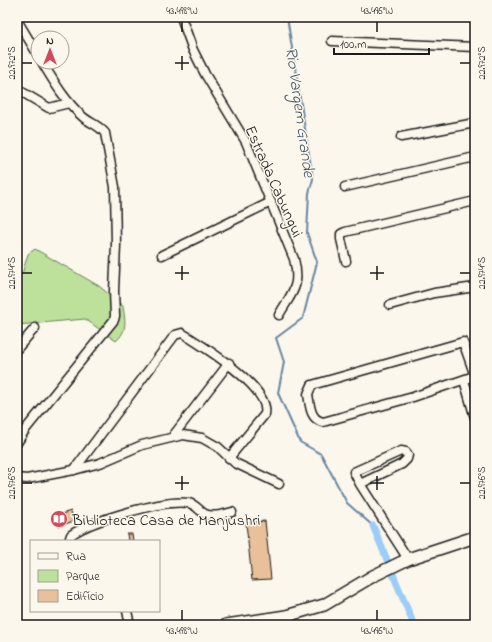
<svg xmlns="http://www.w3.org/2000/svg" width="492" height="642" font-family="'Indie Flower',sans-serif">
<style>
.green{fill:#bde09b;stroke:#6c7e5c}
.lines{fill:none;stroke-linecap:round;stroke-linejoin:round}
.stream{stroke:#6886a0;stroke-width:2}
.canal{stroke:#9bcdf8;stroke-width:7}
.building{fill:#e9c099;stroke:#1c1c1c}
.minor-casing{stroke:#1c1c1c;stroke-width:11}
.secondary-casing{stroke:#1c1c1c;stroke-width:14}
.minor{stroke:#fbf7ec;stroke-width:8}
.secondary{stroke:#fbf7ec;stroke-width:11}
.ticks{fill:none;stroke:#1c1c1c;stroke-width:1.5}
.labels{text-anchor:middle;stroke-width:3;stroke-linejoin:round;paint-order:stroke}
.street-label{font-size:16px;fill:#1c1c1c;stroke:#fbf7ec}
.poi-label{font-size:16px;fill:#1c1c1c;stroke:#fbf7ec;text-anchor:start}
.water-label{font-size:17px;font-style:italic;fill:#485a69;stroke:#fbf7ec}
.neatline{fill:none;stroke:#1c1c1c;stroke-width:1.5}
.ticks-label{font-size:10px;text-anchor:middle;fill:#1c1c1c}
</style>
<rect width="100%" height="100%" fill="#fbf7ec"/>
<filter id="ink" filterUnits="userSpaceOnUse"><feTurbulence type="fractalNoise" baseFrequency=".025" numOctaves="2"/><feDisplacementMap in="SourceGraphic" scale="8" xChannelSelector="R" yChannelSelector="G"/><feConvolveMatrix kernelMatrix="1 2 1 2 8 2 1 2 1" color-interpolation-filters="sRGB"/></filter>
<g filter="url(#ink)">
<path class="green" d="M35 249 99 286 123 306C125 320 128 331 116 341L85 319 17 325V277L22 274 28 254Z"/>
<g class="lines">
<polyline class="stream" points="287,17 313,179 309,193 307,233 317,262 303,318 276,338 284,362 278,393 300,442 321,454 347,503 373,526"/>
<polyline class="canal" points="373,526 414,625"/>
</g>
<g class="building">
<polygon points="71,511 74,521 59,526 55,516"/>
<polygon points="265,521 271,579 252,580 246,523"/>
<polygon points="127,534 132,534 133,541 128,541"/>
</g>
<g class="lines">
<g class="minor-casing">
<g id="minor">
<path d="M181 17 193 50 205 74 246 142 294 259C301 287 292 292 279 315"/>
<polyline points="17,20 38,55"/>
<polyline points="332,41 475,47"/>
<polyline points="17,89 49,108 69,103"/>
<polyline points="401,137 475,123"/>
<polyline points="345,187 475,157"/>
<polyline points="162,255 271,202"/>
<polyline points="346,261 341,239 341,234 345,232 475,201"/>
<polyline points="390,305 434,293 475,287"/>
<polyline points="17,349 35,328"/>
<path d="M474 376 413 397 323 422C310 420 310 405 308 394L312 385 463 342 475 376"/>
<polyline points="464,380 475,418"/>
<polyline points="173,436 229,363"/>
<path d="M17 443 25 430 114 320 115 316 114 291 116 245 115 187 105 133C99 125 90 123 83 117 65 101 54 82 42 62"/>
<path d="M74 470 175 335 182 333C202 346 271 387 265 414L229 458"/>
<polyline points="17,478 27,479 74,470 100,463 142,445 183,435 202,438 218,447 235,463 279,484"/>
<polyline points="360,484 402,464 407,459 408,455 406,452 401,451 354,472 360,484 408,559"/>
<path d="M69 541 71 535C90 521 164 499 188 503 196 504 199 511 205 514 213 518 225 514 232 512"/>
<polyline points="127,611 130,625"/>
</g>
</g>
<g class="secondary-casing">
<polyline id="secondary" points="226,625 286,616 324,605 373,576 408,559 475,537"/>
</g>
<use href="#minor" class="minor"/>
<use href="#secondary" class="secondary"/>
</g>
</g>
<path class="ticks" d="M182 22V32M377 22V32M182 56V70M22 63H32M175 63H189M460 63H470M182 266V280M377 266V280M22 273H32M175 273H189M370 273H384M460 273H470M182 476V490M377 476V490M22 483H32M175 483H189M370 483H384M460 483H470M182 610V620M377 610V620"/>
<defs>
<g id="library-disc" transform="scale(0.9)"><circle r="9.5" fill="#d1495b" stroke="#fbf7ec"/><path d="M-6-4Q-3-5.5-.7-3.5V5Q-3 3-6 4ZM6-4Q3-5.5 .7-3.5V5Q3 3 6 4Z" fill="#fff"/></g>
</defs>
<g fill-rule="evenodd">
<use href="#library-disc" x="59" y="519"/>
</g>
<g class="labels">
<g class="street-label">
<text transform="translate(275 181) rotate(66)" y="6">Estrada Cabungui</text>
</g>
<g class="poi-label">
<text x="72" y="525">Biblioteca Casa de Manjushri</text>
</g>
<g class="water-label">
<text transform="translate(301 112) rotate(82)" y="6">Rio Vargem Grande</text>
</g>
</g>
<rect width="492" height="642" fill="none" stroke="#fbf7ec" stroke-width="44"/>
<rect x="30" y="540" width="130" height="72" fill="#fbf7ec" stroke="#a29f99"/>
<rect x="38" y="553" width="20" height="6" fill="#fbf7ec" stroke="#a29f99"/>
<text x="66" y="560" font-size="12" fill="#1c1c1c">Rua</text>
<rect x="38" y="570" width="20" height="12" fill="#bde09b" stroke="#a29f99"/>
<text x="66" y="580" font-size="12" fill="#1c1c1c">Parque</text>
<rect x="38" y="590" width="20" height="12" fill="#e9c099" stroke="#a29f99"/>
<text x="66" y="600" font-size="12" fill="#1c1c1c">Edifício</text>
<g transform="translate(50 50)"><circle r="19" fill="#fbf7ec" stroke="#a29f99"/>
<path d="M0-3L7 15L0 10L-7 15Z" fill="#d1495b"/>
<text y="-6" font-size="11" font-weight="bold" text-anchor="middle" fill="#1c1c1c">N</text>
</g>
<path d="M334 48v6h95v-6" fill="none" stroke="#1c1c1c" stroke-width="2"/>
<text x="340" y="48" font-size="12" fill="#1c1c1c" stroke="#fbf7ec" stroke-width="3" paint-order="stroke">100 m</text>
<rect x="22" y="22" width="448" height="598" class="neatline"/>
<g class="ticks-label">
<text x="182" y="14">43.498°W</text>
<text x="377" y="14">43.496°W</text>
<text transform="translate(11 63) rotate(-90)" y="4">22.972°S</text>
<text transform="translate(481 63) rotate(-90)" y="4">22.972°S</text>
<text transform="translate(11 273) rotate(-90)" y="4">22.974°S</text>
<text transform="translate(481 273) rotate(-90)" y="4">22.974°S</text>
<text transform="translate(11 483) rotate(-90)" y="4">22.976°S</text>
<text transform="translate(481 483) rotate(-90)" y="4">22.976°S</text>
<text x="182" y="634">43.498°W</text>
<text x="377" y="634">43.496°W</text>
</g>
</svg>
